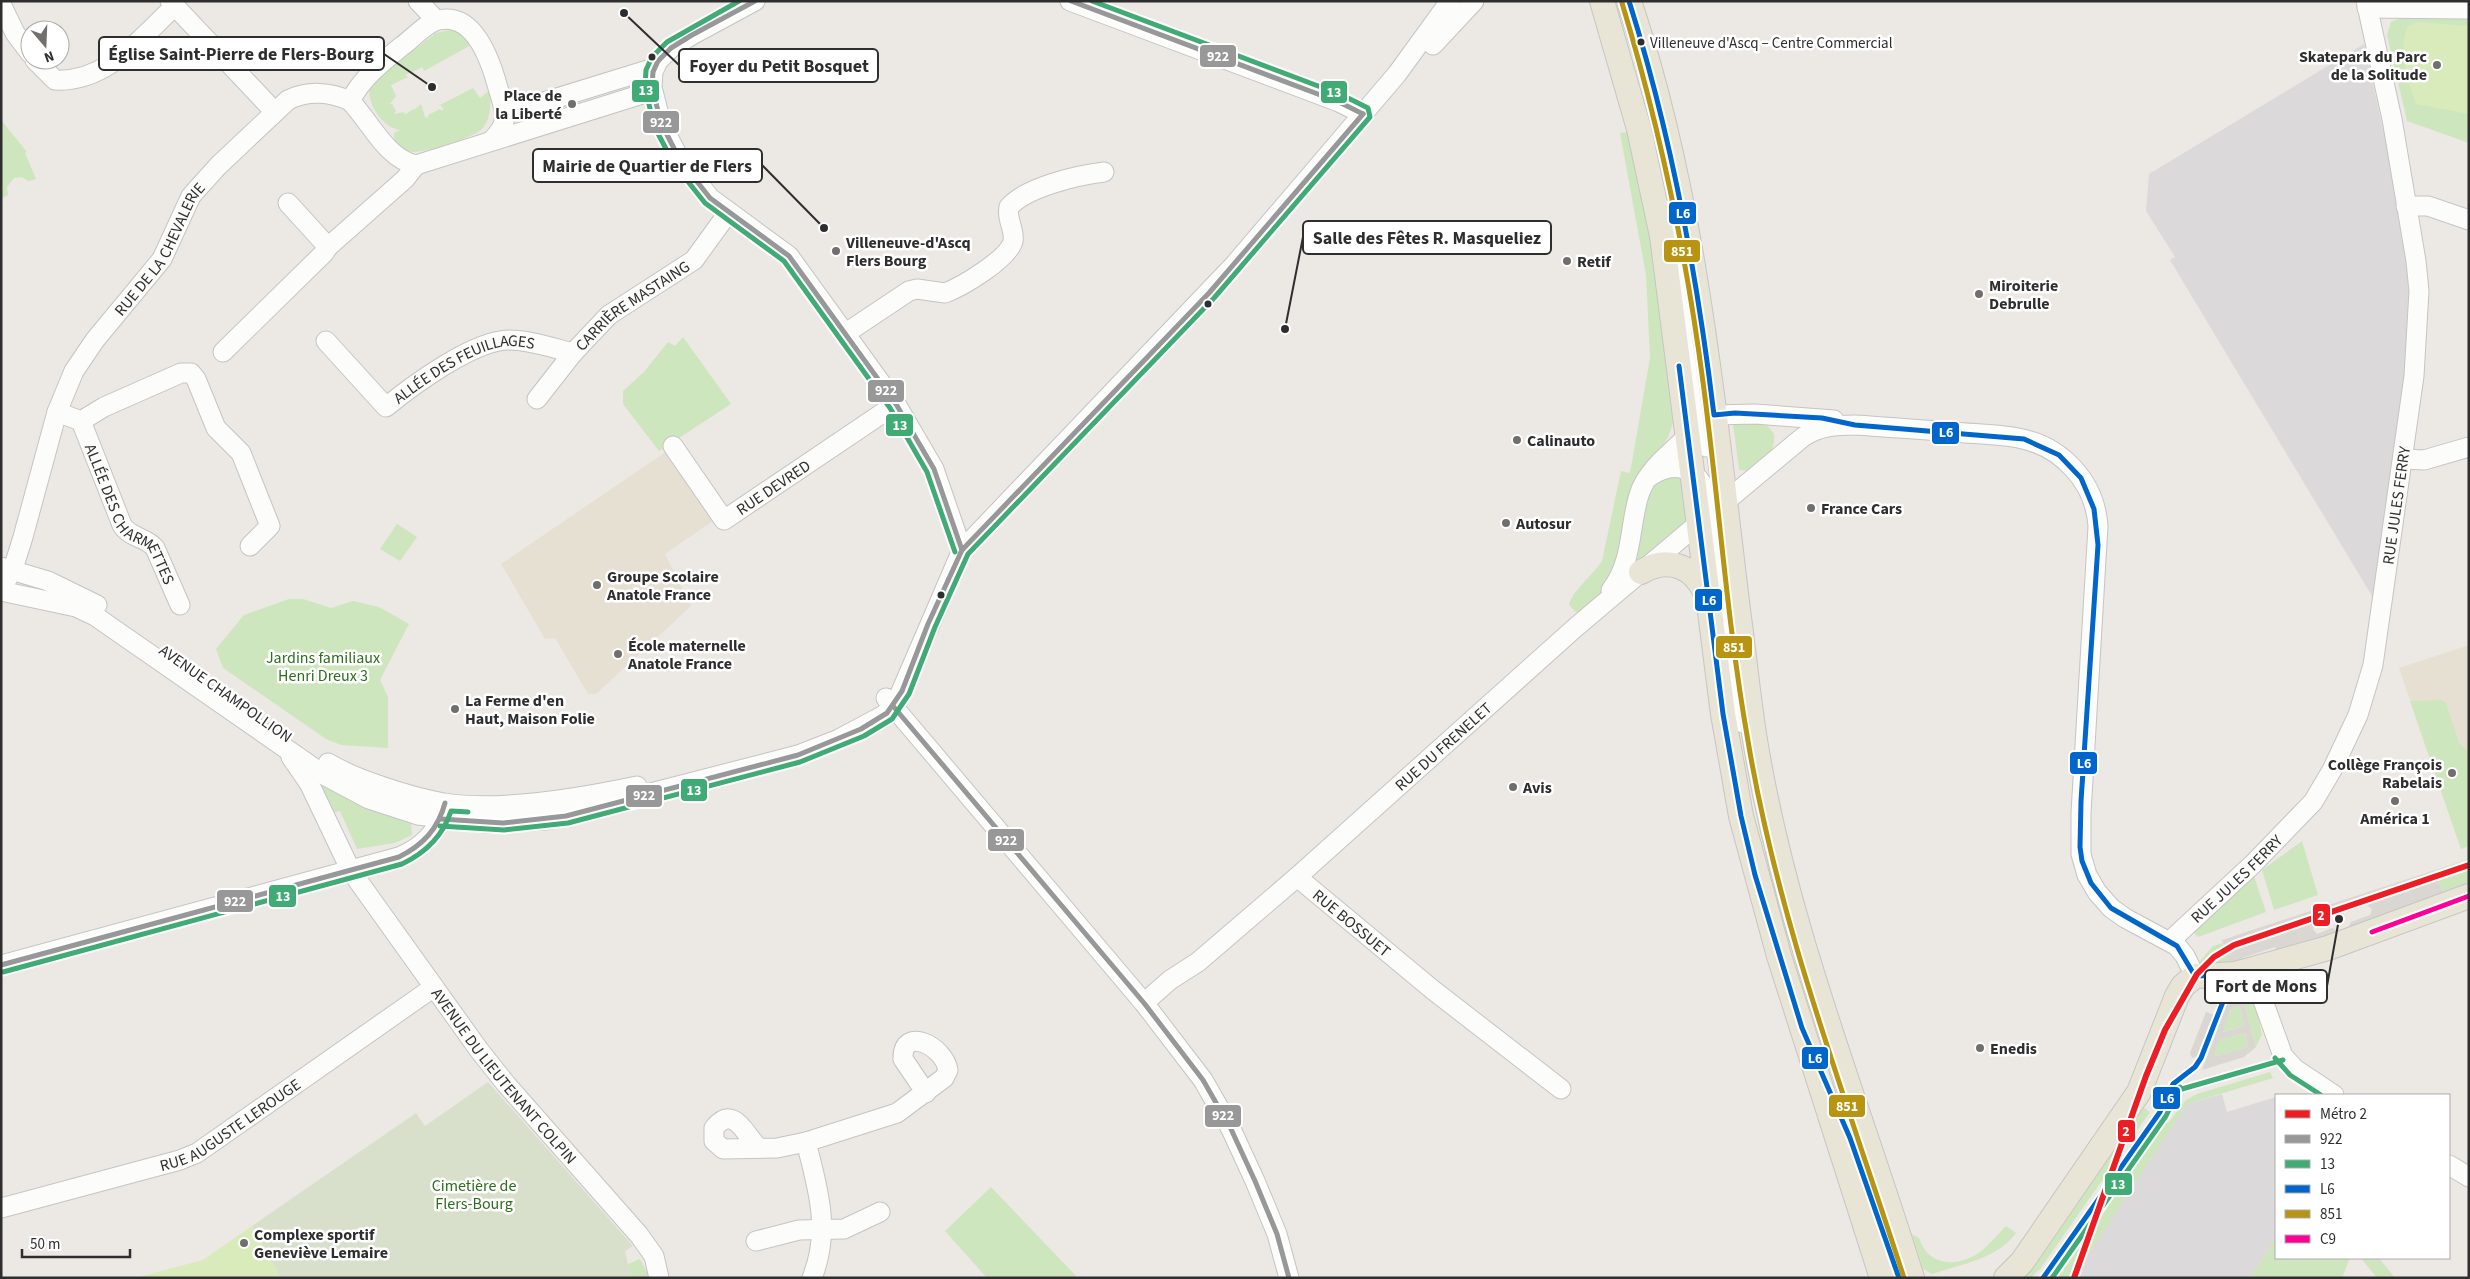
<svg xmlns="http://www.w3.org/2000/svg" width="2470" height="1279" font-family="'Source Sans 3',sans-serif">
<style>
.industrial{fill:#dcd9db}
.education{fill:#e6e0d3}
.green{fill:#cee6be}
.cemetery{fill:#d8e0cc}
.pitch{fill:#d9eabb}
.plaza{fill:#dad6d2;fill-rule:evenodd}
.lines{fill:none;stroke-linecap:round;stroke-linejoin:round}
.minor-casing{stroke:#c5c4c5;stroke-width:21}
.major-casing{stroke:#c6c5c4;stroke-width:26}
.minor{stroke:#fcfcfb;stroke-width:19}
.major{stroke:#e8e4d6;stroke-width:24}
.bus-1-casing{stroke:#fff;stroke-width:9}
.bus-2-casing{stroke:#fff;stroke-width:9}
.bus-3-casing{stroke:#fff;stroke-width:9}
.bus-4-casing{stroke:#fff;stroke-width:9}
.bus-5-casing{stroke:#fff;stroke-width:9}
.bus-1{stroke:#989898;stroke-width:5}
.bus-2{stroke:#40ab75;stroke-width:5}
.bus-3{stroke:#06c;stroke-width:5}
.bus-4{stroke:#b79411;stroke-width:5}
.bus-5{stroke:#ff0096;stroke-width:5}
.metro-1-casing{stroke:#fff;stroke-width:10}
.metro-1{stroke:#ed1d24;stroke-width:6}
.bus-dot{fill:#2e2e2e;stroke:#fff;stroke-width:2}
.poi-dot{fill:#706f6e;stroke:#fff;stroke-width:2}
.labels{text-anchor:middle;stroke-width:5;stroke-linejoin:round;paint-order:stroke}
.bus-label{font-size:15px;fill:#2e2e2e;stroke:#fff;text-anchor:start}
.poi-label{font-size:16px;font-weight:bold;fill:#2e2e2e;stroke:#fff;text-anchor:start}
.street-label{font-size:16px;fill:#2e2e2e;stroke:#fff}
.park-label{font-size:16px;fill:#2c6e1b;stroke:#fff}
.leader{fill:none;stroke:#2e2e2e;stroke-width:2}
.callout-dot{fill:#2e2e2e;stroke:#fff;stroke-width:2}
.callout{fill:#fff;stroke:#2e2e2e;stroke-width:2}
.callout-label{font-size:18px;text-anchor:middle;font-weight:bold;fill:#2e2e2e}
.line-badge{stroke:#fff;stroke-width:2}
.badge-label{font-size:14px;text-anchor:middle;font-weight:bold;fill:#fff}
</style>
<rect width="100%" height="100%" fill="#ece8e4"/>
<g class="industrial">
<polygon points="2364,44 2419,291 2375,601 2170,260 2175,257 2146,211 2149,174"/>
<polygon points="2222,1094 2227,1112 2276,1097 2276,1238 2250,1278 2073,1278 2187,1104"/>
</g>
<g class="education">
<polygon points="670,449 717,518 665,554 691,606 596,694 588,694 555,638 545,639 501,564"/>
<polygon points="2469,645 2469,846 2461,849 2399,668"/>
</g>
<g class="green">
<polygon points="2402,17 2469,18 2469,143 2407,121 2387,35 2391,22"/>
<path d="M454 29 473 44 424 71 422 66 421 68 405 75 408 77 391 85 396 96 390 104H392L396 111 394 114 404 112 405 115 413 109 414 110 421 104 425 117 428 118V115L440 109 443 111V108L440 105 473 88 480 98 490 90C491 103 491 118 483 128 476 137 424 153 413 152 404 151 399 145 394 139V133L400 130C383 128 369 106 369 90L376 79 436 33Z"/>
<polygon points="1,120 27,152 25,153 36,179 28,181 22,177 14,178 7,187 8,195 1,199"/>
<path d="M1627 132 1651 241 1673 409V423L1668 437 1635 489 1619 565 1601 595 1583 612H1576L1569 605C1571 592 1594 574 1602 561L1621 471 1630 473 1650 358 1646 275 1620 133Z"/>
<polygon points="683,337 731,404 659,451 623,404 623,391 644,372 668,342 675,346"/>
<path d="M1764 422 1774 434C1777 452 1758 474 1739 470L1733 423Z"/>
<polygon points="1671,474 1681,478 1687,519 1645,558 1639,559 1635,556 1647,488"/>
<polygon points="397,524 417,537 400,561 380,549"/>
<polygon points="289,599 303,599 331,608 353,601 379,607 409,624 380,680 388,697 388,748 341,745 326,739 223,668 216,649 244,615"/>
<polygon points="2442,700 2446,703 2459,743 2469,752 2469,846 2461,849 2410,701"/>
<polygon points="319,781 411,822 412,835 395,843 357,849 340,811 332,813 317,783"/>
<polygon points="2302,841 2318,895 2274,910 2262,870"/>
<polygon points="2469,859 2469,887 2444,896 2435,870"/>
<polygon points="2252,870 2266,912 2198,937 2190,929"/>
<polygon points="2223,943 2232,969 2204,965 2199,962 2213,946"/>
<polygon points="2253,996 2262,1034 2256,1047 2243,999"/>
<polygon points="2240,1007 2244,1026 2222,1032 2230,1010"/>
<polygon points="2245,1033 2248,1047 2216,1056 2213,1054 2219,1040"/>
<polygon points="2270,1072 2273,1078 2187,1104 2073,1278 2054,1278 2161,1119 2168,1123 2186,1100 2197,1094"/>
<polygon points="2139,1104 2150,1112 2040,1269 2031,1278 2018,1278"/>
<polygon points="991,1187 1078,1278 987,1278 945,1231"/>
<path d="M2006 1226 2016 1233C1997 1259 1962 1264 1932 1274L1923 1269 1912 1234 1919 1238C1928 1265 1954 1268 1977 1254 1988 1247 1997 1235 2006 1226Z"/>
<polygon points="2276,1238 2276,1258 2350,1258 2342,1278 2250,1278"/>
<polygon points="2361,1258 2379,1258 2395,1278 2377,1278"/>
<polygon points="640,1259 649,1276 649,1278 631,1278 628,1264"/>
</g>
<polygon class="cemetery" points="488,1082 633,1246 625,1251 631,1278 281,1278 252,1226 416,1113 425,1126"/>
<g class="pitch">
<path d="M2418 22 2469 26V114L2416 104C2407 79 2397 51 2408 26Z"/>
<polygon points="252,1226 281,1278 135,1278 203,1260"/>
</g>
<g class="plaza">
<path d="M2435 870 2444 896 2277 954 2275 947 2242 958 2244 965 2232 969 2222 940ZM2367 905 2372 909 2370 915 2351 922 2348 928 2339 931 2332 928 2317 934 2313 929V922L2329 918 2332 912 2341 909 2348 912Z"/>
<path d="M2248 979 2253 996 2243 999 2256 1047 2244 1057 2202 1070 2235 983ZM2240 1007 2244 1026 2223 1032 2230 1010ZM2245 1033 2248 1047 2216 1056 2214 1054 2219 1040Z"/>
<polygon points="2206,1012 2214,1015 2198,1056 2192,1058 2190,1053"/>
</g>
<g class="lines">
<g class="minor-casing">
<g id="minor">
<polyline points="170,1 274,111"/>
<polyline points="418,1 436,20"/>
<polyline points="755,1 692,35 671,48 658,61 653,72 652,87 661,123 680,160 710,198 789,256 896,404 934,469 962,550"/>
<polyline points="1070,1 1339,102 1363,114"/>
<polyline points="1,4 15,33 30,53"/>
<polyline points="2367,8 2469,9"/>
<polyline points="1433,45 1474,1"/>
<path d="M35 60 55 80C107 83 141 37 175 6"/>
<path d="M350 101C363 77 381 63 402 46 412 39 427 22 439 20 475 12 491 62 498 88 501 98 506 110 504 121 503 129 498 134 492 140"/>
<polyline points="505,114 654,68"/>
<polyline points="288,203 328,247 405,179 416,165"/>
<polyline points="2406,206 2428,206 2469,220"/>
<polyline points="1666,210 1678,256 1707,447"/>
<path d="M846 333 909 291 917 289 945 293C961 287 1009 259 1013 241 1015 229 1006 219 1009 207 1026 187 1079 175 1104 172"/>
<path id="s1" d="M326 341 386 407C413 385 474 340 509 340 530 340 553 348 573 353"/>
<polyline points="223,352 324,253 328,247"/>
<path id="s2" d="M537 399 573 353 609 315 694 260 728 213"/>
<polyline points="57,412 81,421 104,407 181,373 191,373 196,379 216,428 241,453 270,526 250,546"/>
<polyline points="1714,415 1755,414 1834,420"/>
<path id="s3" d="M81 421 122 525C130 538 146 537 155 548L180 605"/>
<path id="s4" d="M673 446 724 520 896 404"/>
<polyline points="2403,459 2424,460 2469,447"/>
<path d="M1649 477C1672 461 1694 465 1706 491L1737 696 1743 723"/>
<path d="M1725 502 1803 437C1819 426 1836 425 1855 425 1888 427 1921 430 1953 432 1974 434 1997 434 2018 438 2062 446 2095 482 2098 526L2081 813V854L2087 875 2097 892 2111 908 2125 918 2177 946 2185 956 2195 976"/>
<polyline points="1,567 48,581 97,605"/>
<path id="s5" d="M7 579 13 569 23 537 57 412 74 371 95 340 162 259 191 196 218 166 288 100C308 90 331 92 350 101 370 121 386 159 416 165L652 91"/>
<path d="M1611 590C1633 562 1629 527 1639 495 1646 471 1671 452 1688 436"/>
<polyline points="1,591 76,607 95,616 324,775 369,799 418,815 486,823 546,820 798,755 839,739 884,715 897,701 962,550 1234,265 1397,74 1450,1"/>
<polyline points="886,698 1144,1003 1203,1080 1231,1129 1255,1181 1277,1234 1289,1278"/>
<path id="s6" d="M291 757 309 783 351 871 479 1050 506 1084 639 1235 654 1256 659 1278"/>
<path d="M328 763C345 773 363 780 381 786 401 793 422 799 444 803 501 812 580 798 637 786"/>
<path id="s7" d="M1297 877 1576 627 1699 523"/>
<path id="s8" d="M2170 941 2253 864 2313 802 2332 770 2358 715 2373 665 2414 376 2419 291 2416 261 2392 119 2366 1"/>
<path d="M1 965 399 857C421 848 438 832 444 809"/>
<polyline points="2252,970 2283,1056 2295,1069 2334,1095"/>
<path id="s9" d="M1144 1003 1170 980 1198 962 1297 877 1433 990 1561 1089"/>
<path d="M759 1148C747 1139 735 1102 714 1128V1141L723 1149 777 1148 806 1142"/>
<polyline points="2449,1165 2469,1177"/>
<path id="s10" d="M1 1208 180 1160 197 1153 434 987"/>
<polyline points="756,1241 799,1230 844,1229 880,1212"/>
<path d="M812 1278C831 1231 818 1188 806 1142L897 1113 944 1078 948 1070C944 1046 902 1025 903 1059L926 1093"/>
</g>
</g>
<g class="major-casing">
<g id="major">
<polyline points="1602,1 1639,129 1662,236 1723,714 1741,816 1779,956 1882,1278"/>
<path d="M1629 1C1695 198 1713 405 1738 610 1744 653 1748 697 1755 740 1785 925 1857 1100 1912 1278"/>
<path d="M1641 572C1668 556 1694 566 1706 594"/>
<polyline points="2006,1278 2022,1262 2139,1092 2177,996 2183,986 2195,976 2235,974 2328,948 2469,896"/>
</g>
</g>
<use href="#minor" class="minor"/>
<use href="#major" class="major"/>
<g class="bus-1-casing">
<g id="bus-1">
<polyline points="755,1 692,35 671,48 658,61 653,72 652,87 661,123 680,160 710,198 789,256 896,404 934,469 962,550"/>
<polyline points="1071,1 1339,102 1363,114"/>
<polyline points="893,706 1144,1003 1203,1080 1231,1129 1255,1181 1277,1234 1289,1278"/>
<polyline points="441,819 503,823 566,816 798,755 861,729 887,713 902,691 928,624 962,550 1209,293 1363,114"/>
<path d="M1 965 399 857C423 845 438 829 445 803"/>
</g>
</g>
<g class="bus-2-casing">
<g id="bus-2">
<polyline points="739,1 667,42 652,57 646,70 645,87 654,126 674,164 705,203 784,261 890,408 927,472 955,552"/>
<polyline points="440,826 504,830 568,823 800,762 864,736 892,719 909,694 935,627 968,554 1214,298 1370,117 1368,108 1342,95 1092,1"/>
<path d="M3 972 402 864C425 853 443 836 451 811L468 812"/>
<polyline points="2275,1058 2290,1075 2321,1095"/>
<polyline points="2175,1091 2283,1060"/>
<polyline points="2052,1278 2166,1116 2180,1087"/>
</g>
</g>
<g class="bus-3-casing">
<g id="bus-3">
<path d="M1629 1C1672 137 1697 274 1714 415L1735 413 1822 418 1855 425 2024 439 2059 455 2081 478 2094 509 2098 545 2081 801 2080 847 2082 861 2091 883 2111 908 2177 946 2195 976 2226 975V994L2201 1058 2195 1067 2173 1084 2160 1112 2043 1278"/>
<polyline points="1679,366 1723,714 1741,816 1755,875 1802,1028 1850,1138 1899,1278"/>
</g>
</g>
<g class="bus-4-casing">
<path id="bus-4" d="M1622 3C1660 128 1686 253 1703 382 1719 502 1727 623 1748 741 1779 926 1847 1100 1904 1278"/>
</g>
<g class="bus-5-casing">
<polyline id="bus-5" points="2372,932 2469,896"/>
</g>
<use href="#bus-1" class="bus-1"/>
<use href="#bus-2" class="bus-2"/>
<use href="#bus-3" class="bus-3"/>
<use href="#bus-4" class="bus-4"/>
<use href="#bus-5" class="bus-5"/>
<g class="metro-1-casing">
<polyline id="metro-1" points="2074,1278 2146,1076 2165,1030 2197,974 2214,957 2234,945 2469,865"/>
</g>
<use href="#metro-1" class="metro-1"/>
</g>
<g class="bus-dot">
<circle cx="1641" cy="42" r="4.5"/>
<circle cx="652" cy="57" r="4.5"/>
<circle cx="1208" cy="304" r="4.5"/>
<circle cx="941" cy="595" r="4.5"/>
</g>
<g class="poi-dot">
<circle cx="2437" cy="65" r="5"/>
<circle cx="572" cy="104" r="5"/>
<circle cx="836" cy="251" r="5"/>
<circle cx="1567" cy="261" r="5"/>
<circle cx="1979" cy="294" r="5"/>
<circle cx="1517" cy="440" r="5"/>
<circle cx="1811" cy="508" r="5"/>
<circle cx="1506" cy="523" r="5"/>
<circle cx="597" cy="585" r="5"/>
<circle cx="618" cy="654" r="5"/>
<circle cx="455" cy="709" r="5"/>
<circle cx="2452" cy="773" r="5"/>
<circle cx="1513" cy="787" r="5"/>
<circle cx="2395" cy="801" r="5"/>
<circle cx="1980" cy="1048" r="5"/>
<circle cx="244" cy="1243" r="5"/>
</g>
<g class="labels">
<g class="bus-label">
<text x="1650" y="48">Villeneuve d'Ascq – Centre Commercial</text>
</g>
<g class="poi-label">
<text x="2427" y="62" text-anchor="end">Skatepark du Parc<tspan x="2427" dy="18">de la Solitude</tspan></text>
<text x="562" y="101" text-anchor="end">Place de<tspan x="562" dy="18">la Liberté</tspan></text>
<text x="846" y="248">Villeneuve-d'Ascq<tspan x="846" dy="18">Flers Bourg</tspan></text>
<text x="1577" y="267">Retif</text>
<text x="1989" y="291">Miroiterie<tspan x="1989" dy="18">Debrulle</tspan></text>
<text x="1527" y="446">Calinauto</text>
<text x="1821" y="514">France Cars</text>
<text x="1516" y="529">Autosur</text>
<text x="607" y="582">Groupe Scolaire<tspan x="607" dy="18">Anatole France</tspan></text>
<text x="628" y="651">École maternelle<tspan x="628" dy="18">Anatole France</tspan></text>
<text x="465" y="706">La Ferme d'en<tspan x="465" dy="18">Haut, Maison Folie</tspan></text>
<text x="2442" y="770" text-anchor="end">Collège François<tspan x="2442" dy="18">Rabelais</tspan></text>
<text x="1523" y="793">Avis</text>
<text x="2395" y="824" text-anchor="middle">América 1</text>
<text x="1990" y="1054">Enedis</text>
<text x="254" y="1240">Complexe sportif<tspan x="254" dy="18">Geneviève Lemaire</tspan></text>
</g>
<g class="street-label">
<text dy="6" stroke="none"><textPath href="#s5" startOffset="369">RUE DE LA CHEVALERIE</textPath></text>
<text dy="6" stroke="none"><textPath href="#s2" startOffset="135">CARRIÈRE MASTAING</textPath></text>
<text dy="6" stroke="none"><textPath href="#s1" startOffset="179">ALLÉE DES FEUILLAGES</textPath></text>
<text dy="6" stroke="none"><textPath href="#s4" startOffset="149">RUE DEVRED</textPath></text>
<text dy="6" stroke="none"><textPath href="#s8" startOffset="511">RUE JULES FERRY</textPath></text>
<text dy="6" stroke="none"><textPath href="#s3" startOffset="108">ALLÉE DES CHARMETTES</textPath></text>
<text transform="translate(226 693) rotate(35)" y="6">AVENUE CHAMPOLLION</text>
<text dy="6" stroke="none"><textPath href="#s7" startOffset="196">RUE DU FRENELET</textPath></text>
<text dy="6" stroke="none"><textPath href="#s8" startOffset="91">RUE JULES FERRY</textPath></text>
<text dy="6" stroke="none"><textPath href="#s9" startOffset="270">RUE BOSSUET</textPath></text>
<text dy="6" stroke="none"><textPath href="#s6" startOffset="385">AVENUE DU LIEUTENANT COLPIN</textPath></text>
<text dy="6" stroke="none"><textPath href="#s10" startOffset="246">RUE AUGUSTE LEROUGE</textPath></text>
</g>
<g class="park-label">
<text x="323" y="663">Jardins familiaux<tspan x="323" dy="18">Henri Dreux 3</tspan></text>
<text x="474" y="1191">Cimetière de<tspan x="474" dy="18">Flers-Bourg</tspan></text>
</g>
</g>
<path class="leader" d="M432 87L384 54M624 13L679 65M824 228L762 165M1285 329L1303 237M2339 919L2327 986"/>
<g class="callout-dot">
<circle cx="432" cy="87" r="5"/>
<circle cx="624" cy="13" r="5"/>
<circle cx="824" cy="228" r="5"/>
<circle cx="1285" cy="329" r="5"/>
<circle cx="2339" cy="919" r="5"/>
</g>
<g class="callout">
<rect x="99" y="37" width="285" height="33" rx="5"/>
<rect x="679" y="49" width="199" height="33" rx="5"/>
<rect x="533" y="149" width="229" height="33" rx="5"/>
<rect x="1303" y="221" width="248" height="33" rx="5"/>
<rect x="2205" y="970" width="122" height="33" rx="5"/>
</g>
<g class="callout-label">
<text x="241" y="60">Église Saint-Pierre de Flers-Bourg</text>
<text x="779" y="72">Foyer du Petit Bosquet</text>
<text x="647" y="172">Mairie de Quartier de Flers</text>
<text x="1427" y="244">Salle des Fêtes R. Masqueliez</text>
<text x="2266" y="992">Fort de Mons</text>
</g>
<g class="line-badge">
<rect x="1199" y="44" width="38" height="24" rx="5" fill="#989898"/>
<rect x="631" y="79" width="29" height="24" rx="5" fill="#40ab75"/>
<rect x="1320" y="80" width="28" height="24" rx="5" fill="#40ab75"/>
<rect x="642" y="110" width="38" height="24" rx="5" fill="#989898"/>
<rect x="1668" y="201" width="29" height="24" rx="5" fill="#06c"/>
<rect x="1663" y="239" width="38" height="24" rx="5" fill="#b79411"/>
<rect x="867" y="379" width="38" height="24" rx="5" fill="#989898"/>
<rect x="885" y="413" width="29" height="24" rx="5" fill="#40ab75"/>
<rect x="1931" y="421" width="29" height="24" rx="5" fill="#06c"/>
<rect x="1694" y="588" width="29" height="24" rx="5" fill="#06c"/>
<rect x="1715" y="635" width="38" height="24" rx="5" fill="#b79411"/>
<rect x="2069" y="751" width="29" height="24" rx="5" fill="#06c"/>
<rect x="680" y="778" width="28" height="24" rx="5" fill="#40ab75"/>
<rect x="625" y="784" width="38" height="24" rx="5" fill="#989898"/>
<rect x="987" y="828" width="38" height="24" rx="5" fill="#989898"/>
<rect x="268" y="884" width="29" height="24" rx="5" fill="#40ab75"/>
<rect x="216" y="889" width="38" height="24" rx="5" fill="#989898"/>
<rect x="2312" y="903" width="19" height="24" rx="5" fill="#ed1d24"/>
<rect x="1801" y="1046" width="28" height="24" rx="5" fill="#06c"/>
<rect x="2152" y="1086" width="29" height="24" rx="5" fill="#06c"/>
<rect x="1828" y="1094" width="38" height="24" rx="5" fill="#b79411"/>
<rect x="1204" y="1104" width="38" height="24" rx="5" fill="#989898"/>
<rect x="2117" y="1119" width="19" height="24" rx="5" fill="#ed1d24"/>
<rect x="2104" y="1172" width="29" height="24" rx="5" fill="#40ab75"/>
</g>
<g class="badge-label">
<text x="1218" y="61">922</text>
<text x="646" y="95">13</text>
<text x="1334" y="97">13</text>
<text x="661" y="127">922</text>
<text x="1683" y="218">L6</text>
<text x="1682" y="256">851</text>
<text x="886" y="395">922</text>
<text x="900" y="430">13</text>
<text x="1946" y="437">L6</text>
<text x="1709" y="605">L6</text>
<text x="1734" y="652">851</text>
<text x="2084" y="768">L6</text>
<text x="694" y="795">13</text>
<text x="644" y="800">922</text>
<text x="1006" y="845">922</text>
<text x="283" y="901">13</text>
<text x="235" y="906">922</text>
<text x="2321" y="920">2</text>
<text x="1815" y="1063">L6</text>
<text x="2167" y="1103">L6</text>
<text x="1847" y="1111">851</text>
<text x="1223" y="1120">922</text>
<text x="2126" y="1136">2</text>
<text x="2118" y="1189">13</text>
</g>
<rect width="2470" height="1279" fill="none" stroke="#2e2e2e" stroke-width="5"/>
<rect x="2275" y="1094" width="175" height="165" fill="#ffffff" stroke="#ababab"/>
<rect x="2285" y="1110" width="25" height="8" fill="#ed1d24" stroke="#ababab"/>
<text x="2320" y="1119" font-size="15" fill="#2e2e2e">Métro 2</text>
<rect x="2285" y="1135" width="25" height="8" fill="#989898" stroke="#ababab"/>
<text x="2320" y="1144" font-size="15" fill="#2e2e2e">922</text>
<rect x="2285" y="1160" width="25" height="8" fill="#40ab75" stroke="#ababab"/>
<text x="2320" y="1169" font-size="15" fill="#2e2e2e">13</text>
<rect x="2285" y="1185" width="25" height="8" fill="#0066cc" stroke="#ababab"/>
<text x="2320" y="1194" font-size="15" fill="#2e2e2e">L6</text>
<rect x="2285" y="1210" width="25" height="8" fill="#b79411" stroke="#ababab"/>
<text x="2320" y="1219" font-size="15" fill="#2e2e2e">851</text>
<rect x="2285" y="1235" width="25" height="8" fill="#ff0096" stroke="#ababab"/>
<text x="2320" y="1244" font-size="15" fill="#2e2e2e">C9</text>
<g transform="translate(45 45) rotate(161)"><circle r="24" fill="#ffffff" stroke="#ababab"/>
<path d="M0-4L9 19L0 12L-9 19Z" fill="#706f6e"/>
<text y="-8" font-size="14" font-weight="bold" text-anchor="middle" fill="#2e2e2e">N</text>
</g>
<path d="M22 1249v8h108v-8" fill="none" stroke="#2e2e2e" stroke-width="2.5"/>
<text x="30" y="1249" font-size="15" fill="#2e2e2e" stroke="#ffffff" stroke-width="4" paint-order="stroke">50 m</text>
</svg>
